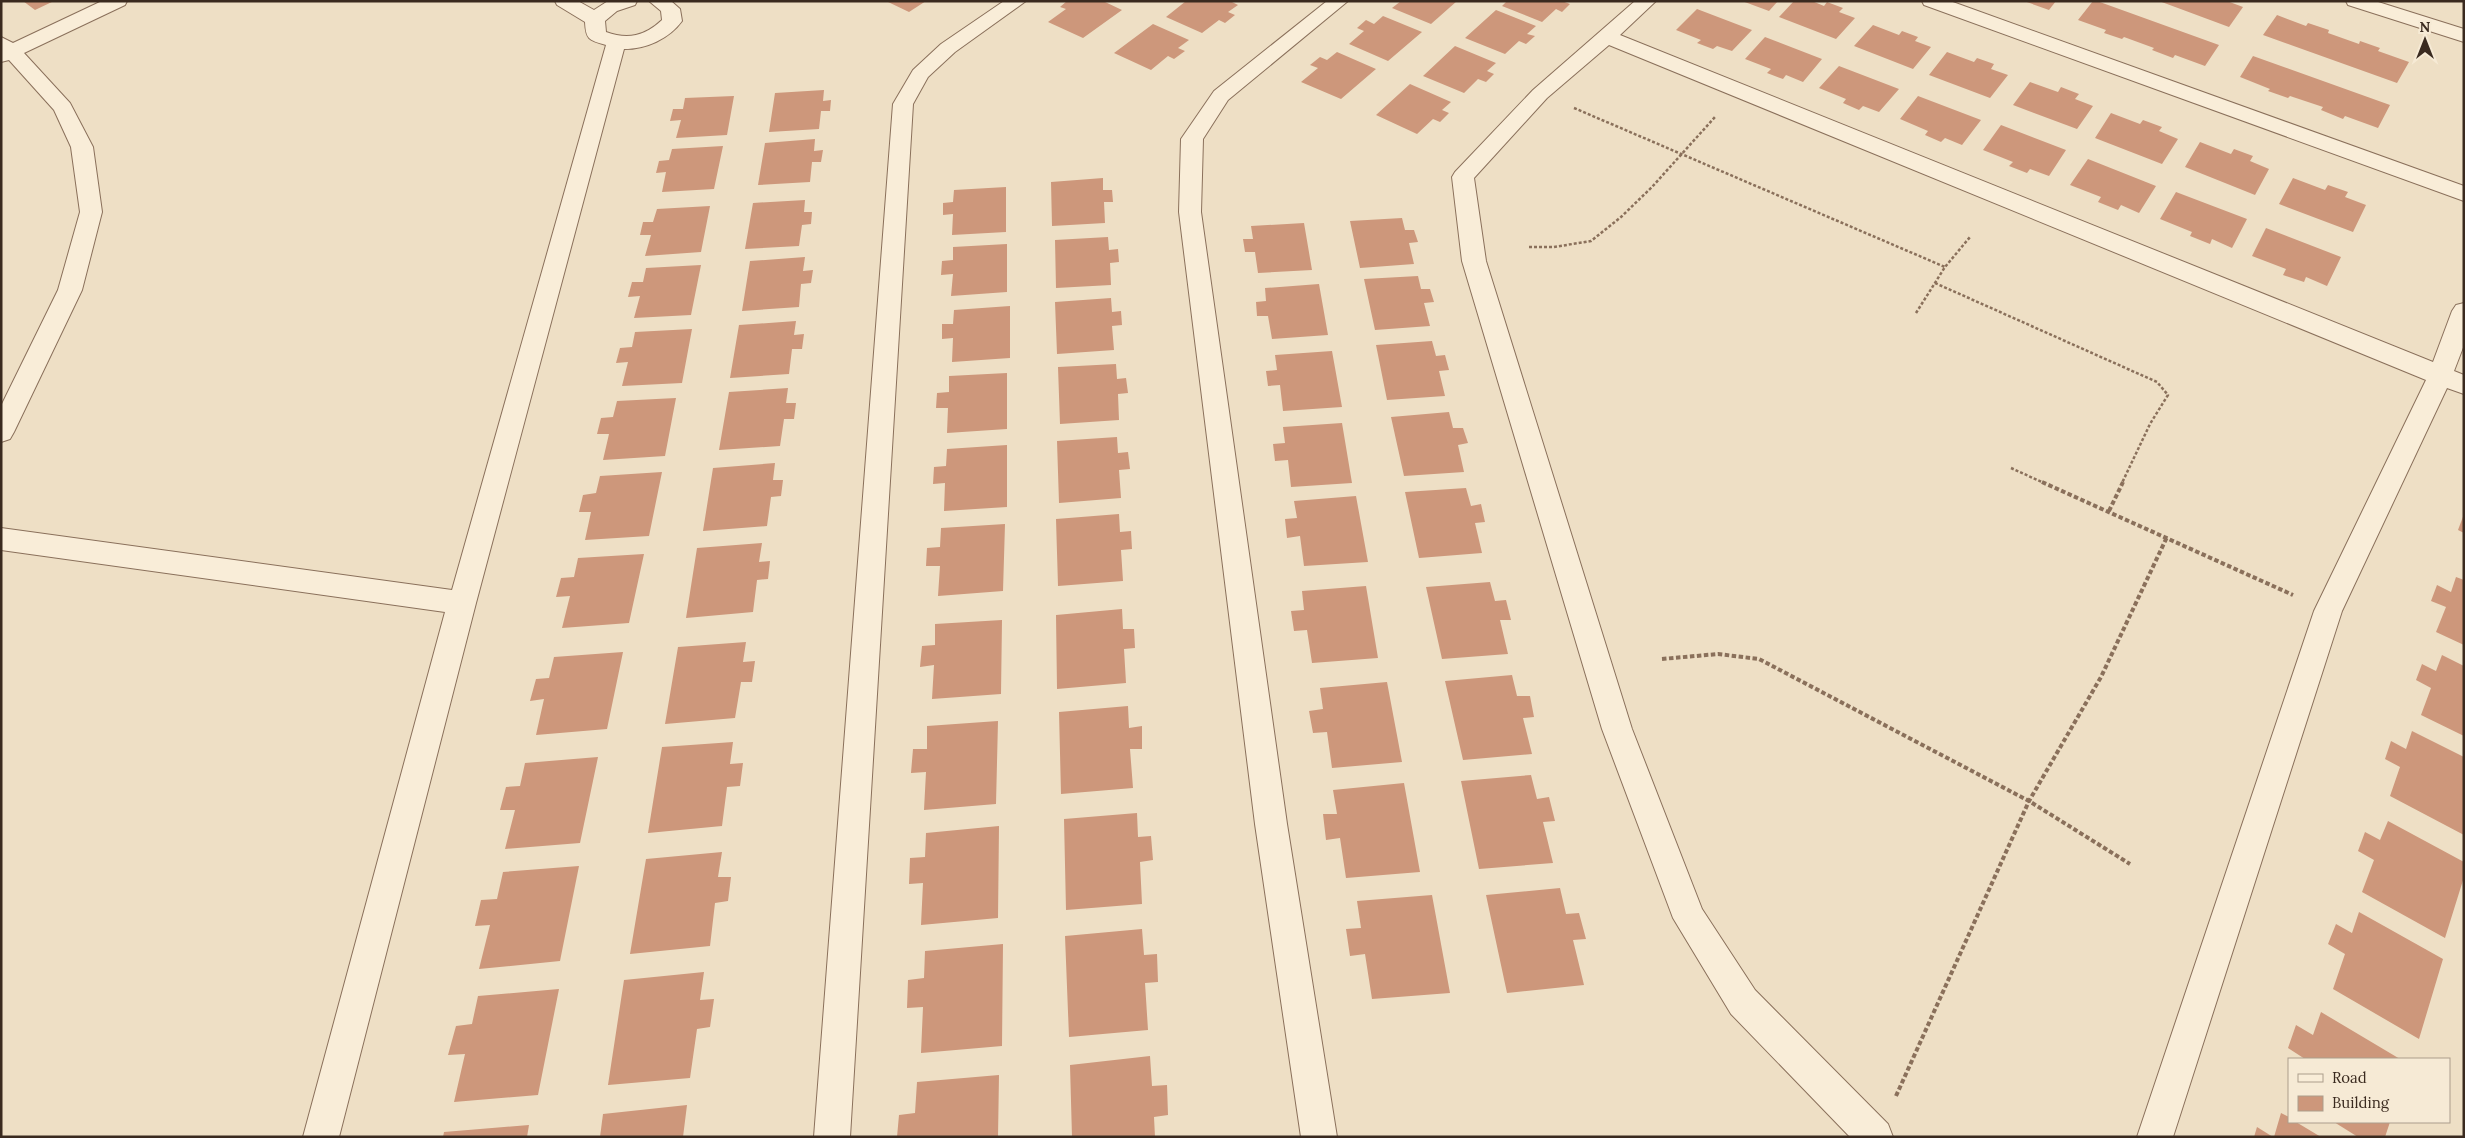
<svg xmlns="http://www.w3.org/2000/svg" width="2465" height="1138" font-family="Lora,serif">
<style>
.building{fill:#cd977b}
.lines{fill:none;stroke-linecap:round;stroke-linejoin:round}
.minor-casing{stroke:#8a705b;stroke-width:2}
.path-far1{stroke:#8a705b;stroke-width:2.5;stroke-dasharray:3 2;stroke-linecap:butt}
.path{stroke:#8a705b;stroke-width:4;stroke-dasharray:4.5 2.5;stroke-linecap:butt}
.minor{fill:#f9edd8;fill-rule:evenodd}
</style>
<rect width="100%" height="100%" fill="#eedfc5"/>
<g class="building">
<polygon points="23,1 54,1 35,10"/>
<polygon points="886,1 926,1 909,12"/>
<polygon points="1067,1 1103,1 1122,10 1083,38 1048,22 1066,9 1060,7"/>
<polygon points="1186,1 1230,1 1238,5 1228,12 1235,15 1225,23 1219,20 1202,33 1166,17"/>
<polygon points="1401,1 1457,1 1431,24 1392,8"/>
<polygon points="1507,1 1562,1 1570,4 1562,12 1556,9 1542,22 1502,6"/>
<polygon points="1742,1 1778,1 1769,11"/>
<polygon points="1794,1 1812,1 1824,6 1827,2 1843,8 1839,12 1855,18 1836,39 1779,17"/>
<polygon points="2024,1 2056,1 2049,10"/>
<polygon points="2093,1 2097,1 2219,45 2205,66 2175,55 2173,58 2152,50 2154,48 2124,37 2122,39 2104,33 2106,30 2078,20"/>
<polygon points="2159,1 2227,1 2243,7 2229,27"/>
<polygon points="1697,9 1752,30 1732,51 1717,46 1713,49 1697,43 1701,40 1676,30"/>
<polygon points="1496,10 1536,26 1527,34 1535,36 1526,44 1519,41 1505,54 1465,38"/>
<polygon points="2277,15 2306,26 2308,23 2329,30 2328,33 2359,44 2360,41 2380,48 2378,51 2409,62 2397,83 2263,35"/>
<polygon points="1383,16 1422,32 1388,61 1349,44 1364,31 1357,28 1366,20 1374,24"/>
<polygon points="1153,24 1189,40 1178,48 1185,51 1174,59 1168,56 1151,70 1114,53"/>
<polygon points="1873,25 1899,35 1902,31 1918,37 1915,41 1931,47 1913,69 1854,46"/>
<polygon points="1765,37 1822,59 1803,82 1786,75 1783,79 1767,73 1771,69 1745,59"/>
<polygon points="1455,46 1496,63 1487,71 1494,74 1486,82 1478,79 1464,93 1423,76"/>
<polygon points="1337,52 1376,69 1341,99 1301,82 1318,68 1310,65 1320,57 1327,60"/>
<polygon points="1947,52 1974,62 1977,58 1994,64 1991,69 2008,75 1990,98 1929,75"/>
<polygon points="2253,56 2390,105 2378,128 2345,116 2343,119 2321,110 2323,107 2290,96 2288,98 2268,91 2270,89 2240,77"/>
<polygon points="1839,66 1899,89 1879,112 1863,106 1859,110 1843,103 1846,99 1819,88"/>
<polygon points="2030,82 2058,92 2061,87 2079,94 2075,99 2093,106 2077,129 2013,105"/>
<polygon points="1410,84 1451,102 1442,110 1449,113 1440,122 1433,119 1417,134 1376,115"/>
<polygon points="824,90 823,101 831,100 830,111 821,111 819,129 769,132 775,93"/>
<polygon points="734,96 727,135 676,138 681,120 670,121 673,109 683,109 685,98"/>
<polygon points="1918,96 1981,120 1962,145 1945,138 1941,142 1925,135 1928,131 1900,119"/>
<polygon points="2111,113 2140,124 2143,120 2162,127 2159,131 2178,139 2162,164 2095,138"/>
<polygon points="2001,125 2066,150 2049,176 2030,169 2027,173 2009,166 2013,162 1983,150"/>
<polygon points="815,139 814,151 823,150 821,162 812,162 810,182 758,185 765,143"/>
<polygon points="2200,142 2231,154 2234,149 2253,156 2250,161 2269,169 2255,195 2185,167"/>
<polygon points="723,146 714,189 662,192 666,172 656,173 659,161 669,160 672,149"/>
<polygon points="2088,159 2156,186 2139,213 2121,205 2118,210 2098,202 2101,197 2070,185"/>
<polygon points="1103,178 1103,190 1112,190 1113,202 1104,202 1105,223 1052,226 1051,182"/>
<polygon points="2293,178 2325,190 2328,185 2348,192 2345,197 2366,205 2353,232 2279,204"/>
<polygon points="1006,187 1006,232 952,235 953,214 943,215 943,203 953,202 954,190"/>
<polygon points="2176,192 2247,219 2232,248 2212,239 2210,244 2190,236 2192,232 2160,219"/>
<polygon points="805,200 804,212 812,212 811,224 802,225 799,246 745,249 753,203"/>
<polygon points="710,206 701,252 645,256 651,235 640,235 643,222 653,222 657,209"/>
<polygon points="1402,218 1405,230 1414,230 1418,242 1409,243 1414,264 1360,268 1350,221"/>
<polygon points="1304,223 1312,270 1258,273 1255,252 1245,252 1243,239 1253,239 1251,226"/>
<polygon points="2266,228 2341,257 2327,286 2306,277 2304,282 2283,275 2286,269 2252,256"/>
<polygon points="1108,237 1109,250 1118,249 1119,262 1110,263 1111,285 1056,288 1055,240"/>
<polygon points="1007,244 1007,292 951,296 953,274 941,275 942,261 953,260 953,247"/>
<polygon points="805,257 803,271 813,270 811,283 801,284 799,307 742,311 750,261"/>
<polygon points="701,265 691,315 634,318 640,296 628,297 632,282 643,282 646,268"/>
<polygon points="1418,276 1421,289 1430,289 1434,302 1424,303 1430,326 1375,330 1364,279"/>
<polygon points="1319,284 1328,335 1272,339 1268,316 1257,316 1256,302 1266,301 1265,288"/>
<polygon points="1111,298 1112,312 1121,311 1122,325 1112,326 1114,350 1057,354 1055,302"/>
<polygon points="1010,306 1010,358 952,362 953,338 942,339 942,324 953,324 954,310"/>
<polygon points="796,321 794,335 804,334 802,349 792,349 789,374 730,378 739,325"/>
<polygon points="692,329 682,383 622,386 628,362 616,363 620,348 632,347 635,332"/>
<polygon points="1432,341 1436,356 1445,355 1449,370 1439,371 1445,396 1387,400 1376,345"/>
<polygon points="1332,351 1342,407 1283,411 1280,385 1268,386 1266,371 1277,370 1275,355"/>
<polygon points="1116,364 1117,379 1126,378 1128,393 1118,394 1119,420 1060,424 1058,367"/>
<polygon points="1007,373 1007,429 947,433 948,408 936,408 937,393 949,392 949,376"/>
<polygon points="788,388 786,403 796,403 794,419 784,419 780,446 719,450 729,392"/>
<polygon points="676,398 665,456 603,460 609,434 597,434 601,418 613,417 617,401"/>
<polygon points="1449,412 1453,428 1463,428 1468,443 1458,445 1464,472 1404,476 1391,417"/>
<polygon points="1342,423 1352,483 1291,487 1288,460 1275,461 1273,444 1285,443 1283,427"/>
<polygon points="1117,437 1118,453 1128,452 1130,469 1119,470 1121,498 1059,503 1057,441"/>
<polygon points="1007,445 1007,507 944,511 945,483 933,484 934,467 946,466 947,449"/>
<polygon points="775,463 773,480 783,480 781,496 771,497 767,526 703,531 713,468"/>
<polygon points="662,472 649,536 585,540 591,512 579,512 583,495 596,493 600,476"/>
<polygon points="1466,488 1471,506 1481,504 1485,522 1475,523 1482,553 1419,558 1405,492"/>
<polygon points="1356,496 1368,562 1304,566 1300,536 1287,538 1285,519 1297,518 1294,501"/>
<polygon points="1119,514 1120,532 1131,531 1132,549 1121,550 1123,581 1058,586 1056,519"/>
<polygon points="2464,514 2464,533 2458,530"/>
<polygon points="1005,524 1003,591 938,596 940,566 926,566 927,548 940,547 941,528"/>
<polygon points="762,543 759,562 770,561 768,579 757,580 753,612 686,618 697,548"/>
<polygon points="644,554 629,623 562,628 570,596 556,597 561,578 574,577 578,558"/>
<polygon points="2456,577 2464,580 2464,645 2436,632 2446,607 2431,601 2437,585 2451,592"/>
<polygon points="1490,582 1495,601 1506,600 1511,620 1500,620 1508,654 1442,659 1426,587"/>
<polygon points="1366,586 1378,658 1312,663 1307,630 1294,631 1291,611 1304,610 1302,591"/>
<polygon points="1122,609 1123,629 1134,629 1135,648 1124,649 1126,683 1057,689 1056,615"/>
<polygon points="1002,620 1001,694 932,699 934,665 920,667 922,646 935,645 935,624"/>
<polygon points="746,642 743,662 755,661 752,682 741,682 735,718 665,724 678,647"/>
<polygon points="623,652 607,729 536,735 544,699 530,701 536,679 549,678 554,657"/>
<polygon points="2442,655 2464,666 2464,736 2421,715 2431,688 2416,680 2422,664 2436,671"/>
<polygon points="1512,675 1517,696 1530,696 1534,717 1523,718 1532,754 1463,760 1445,681"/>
<polygon points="1387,682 1402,762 1332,768 1327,732 1313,733 1309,711 1323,709 1320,688"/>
<polygon points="1128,706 1129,728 1142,726 1142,749 1130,749 1133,788 1061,794 1059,712"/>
<polygon points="998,721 996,804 924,810 926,772 911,773 913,749 927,749 927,726"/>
<polygon points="2412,731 2464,757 2464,835 2390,796 2400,767 2385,759 2391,741 2406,749"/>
<polygon points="733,742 730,764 743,763 740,786 727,787 722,826 648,833 662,747"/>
<polygon points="598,757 580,843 505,849 515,810 500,810 506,787 520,786 525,763"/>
<polygon points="1531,775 1537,799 1549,797 1555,821 1543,822 1553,863 1479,869 1461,781"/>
<polygon points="1404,783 1420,872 1346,878 1340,838 1326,840 1323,814 1337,814 1333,790"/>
<polygon points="1137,813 1138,837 1151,836 1153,860 1140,862 1142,904 1066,910 1064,819"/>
<polygon points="2388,821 2464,862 2464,877 2445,938 2362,892 2374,860 2358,851 2365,832 2380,840"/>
<polygon points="999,826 998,918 921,925 923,883 909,884 910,858 925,857 926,833"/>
<polygon points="722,852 718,877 731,877 728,901 715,903 710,946 630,954 646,859"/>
<polygon points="579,866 560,961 479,969 490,925 475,926 481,900 497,899 503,872"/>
<polygon points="1560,888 1566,914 1579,913 1586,939 1573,940 1584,985 1507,993 1486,895"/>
<polygon points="1432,895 1450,993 1372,999 1365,954 1350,956 1346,929 1361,928 1357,901"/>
<polygon points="2359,912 2443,959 2419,1039 2333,989 2345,954 2328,944 2336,924 2352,933"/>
<polygon points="1142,929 1144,955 1157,954 1158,982 1145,983 1148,1030 1069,1037 1065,936"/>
<polygon points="1003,944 1002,1046 921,1053 923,1007 907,1008 908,980 924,978 925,951"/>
<polygon points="704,972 700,1000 714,999 710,1027 697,1029 690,1078 608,1085 624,980"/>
<polygon points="559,989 538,1095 454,1102 465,1054 448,1055 456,1026 472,1024 478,996"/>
<polygon points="2321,1012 2400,1059 2305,1059 2288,1048 2296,1025 2313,1035"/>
<polygon points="1150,1056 1152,1086 1167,1085 1168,1115 1154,1117 1155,1137 1072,1137 1070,1065"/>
<polygon points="999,1075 998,1137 897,1137 899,1115 915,1113 917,1082"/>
<polygon points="687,1105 683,1137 600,1137 603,1114"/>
<polygon points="2281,1113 2289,1117 2289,1122 2296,1122 2321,1137 2274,1137"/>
<polygon points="2334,1122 2390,1122 2385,1137 2358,1137"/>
<polygon points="529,1125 527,1137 443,1137 444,1132"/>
<polygon points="2257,1127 2273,1137 2254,1137"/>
</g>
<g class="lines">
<g class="minor-casing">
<g id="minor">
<polygon points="102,1 127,1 125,5 24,53 70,103 93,147 102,212 82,290 14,432 10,439 1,442 1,406 58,290 80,212 71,147 54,110 9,60 1,62 1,37 13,43"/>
<path d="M555 1H578L594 10 608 1H637L635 5 617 11 605 21 606 32C628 40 645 36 662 20L661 11 649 1H671L680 9 682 21C669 39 646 49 624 49L476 603 339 1137H303L445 612 1 550V528L452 590 606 45C588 40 586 39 585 22L557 5Z"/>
<polygon points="1004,1 1026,1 955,52 928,77 913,104 850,1137 814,1137 893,104 913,70 941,44"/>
<polygon points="1327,1 1348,1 1228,100 1203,139 1201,212 1287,824 1337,1137 1301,1137 1255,824 1179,212 1181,139 1214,91"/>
<polygon points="1635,1 1656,1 1620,35 2433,362 2452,311 2456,305 2464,303 2464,345 2454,371 2464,375 2464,394 2447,388 2342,611 2173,1137 2137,1137 2314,611 2426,380 1609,45 1547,98 1474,178 1486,261 1632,729 1702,909 1755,990 1888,1124 1893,1137 1850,1137 1731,1014 1673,918 1602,729 1462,261 1452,177 1455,172 1533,90"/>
<polygon points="1922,1 1950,1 2464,186 2464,201 1924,5"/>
<polygon points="2346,1 2375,1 2464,29 2464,42 2348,5"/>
</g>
</g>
<g class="path-far1">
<polyline points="1574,108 1945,267"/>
<polyline points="1529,247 1554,247 1591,241 1621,217 1652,187 1715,117"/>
<polyline points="1935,283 2157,382 2168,395 2150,424 2122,483"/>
<polyline points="1916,313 1945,267 1970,237"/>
<polyline points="2011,468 2044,483"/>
</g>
<g class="path">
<polyline points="2042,482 2293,595"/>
<polyline points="2109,511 2123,482"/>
<polyline points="1662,659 1718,654 1759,659 2029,801 2130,864"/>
<polyline points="1896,1096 2029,801 2101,677 2167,537"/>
</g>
<use href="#minor" class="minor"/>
</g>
<rect width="2465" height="1138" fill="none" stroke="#3a2a1f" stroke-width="5"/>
<rect x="2288" y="1058" width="162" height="65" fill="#f6ead5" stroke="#ab9d8c"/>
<rect x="2298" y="1074" width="25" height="8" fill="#f9edd8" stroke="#ab9d8c"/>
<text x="2332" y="1083" font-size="15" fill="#3a2a1f">Road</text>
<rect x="2298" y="1096" width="25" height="15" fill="#cd977b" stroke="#ab9d8c"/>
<text x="2332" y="1108" font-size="15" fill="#3a2a1f">Building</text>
<g transform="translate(2425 40)" stroke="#f6ead5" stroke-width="4" paint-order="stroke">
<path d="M0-4L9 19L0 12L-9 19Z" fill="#3a2a1f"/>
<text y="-8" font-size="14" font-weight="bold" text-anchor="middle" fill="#3a2a1f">N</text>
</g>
</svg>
